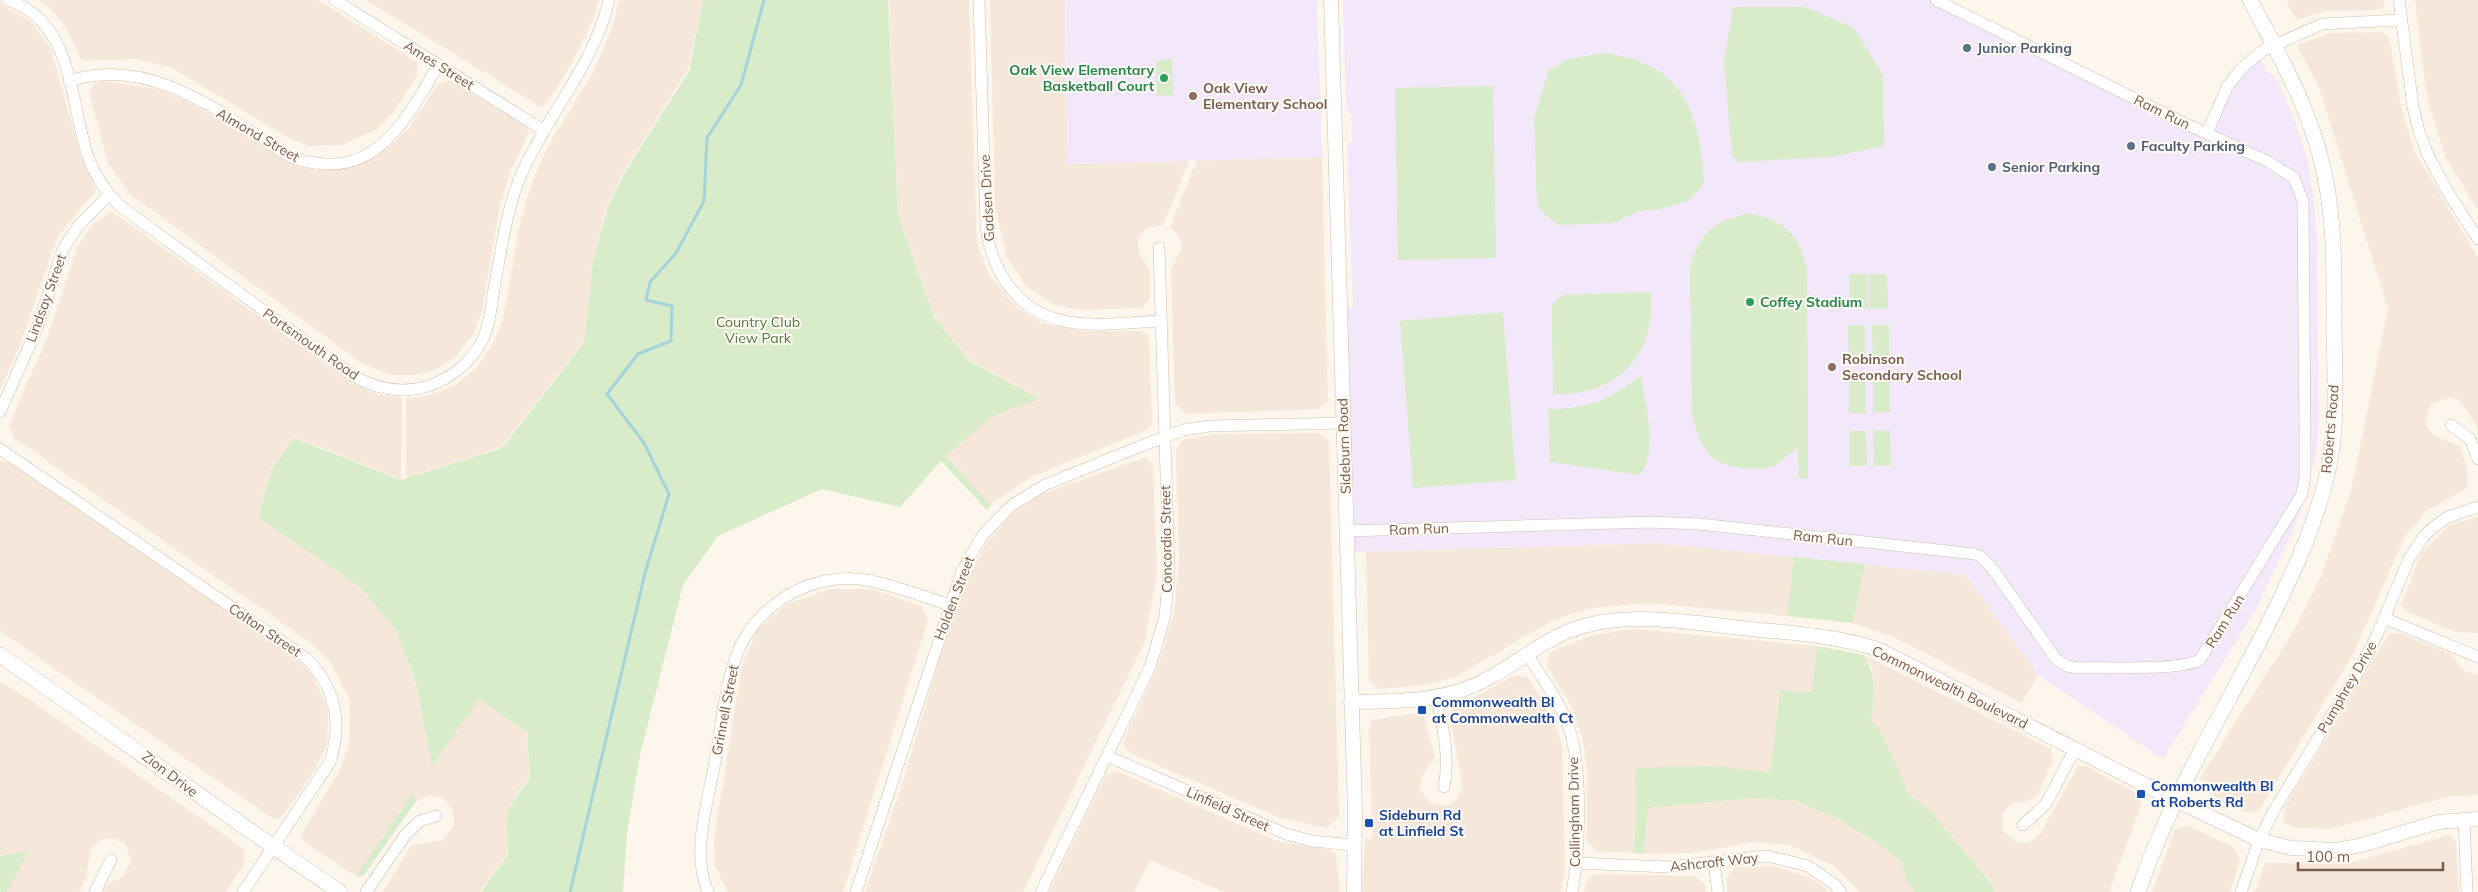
<svg xmlns="http://www.w3.org/2000/svg" width="2478" height="892" font-family="Mulish,sans-serif">
<style>
.residential{fill:#f5e8da}
.education{fill:#f3e8fa}
.green{fill:#d8ecc9}
.lines{fill:none;stroke-linecap:round;stroke-linejoin:round}
.stream{stroke:#a5d3da;stroke-width:3}
.minor-casing{stroke:#d1beb0;stroke-width:12}
.tertiary-casing{stroke:#d1beb0;stroke-width:15}
.secondary-casing{stroke:#d6c0b0;stroke-width:16}
.minor{stroke:#fff;stroke-width:11}
.tertiary{stroke:#fff;stroke-width:14}
.secondary{stroke:#fff;stroke-width:15}
.service-dot{fill:#5c6f8a;stroke:#fffaf3;stroke-width:2}
.leisure-dot{fill:#2e9e5b;stroke:#fffaf3;stroke-width:2}
.education-dot{fill:#8d6e63;stroke:#fffaf3;stroke-width:2}
.transit-dot{fill:#1a4fb4;stroke:#fffaf3;stroke-width:2}
.labels{text-anchor:middle;stroke-width:4;stroke-linejoin:round;paint-order:stroke}
.service-label{font-size:14px;font-weight:bold;fill:#4e5e75;stroke:#fffaf3;text-anchor:start}
.street-label{font-size:14px;fill:#7a5c4d;stroke:#fffaf3}
.leisure-label{font-size:14px;font-weight:bold;fill:#27864d;stroke:#fffaf3;text-anchor:end}
.education-label{font-size:14px;font-weight:bold;fill:#785e54;stroke:#fffaf3;text-anchor:start}
.park-label{font-size:14px;fill:#537a41;stroke:#fffaf3}
.transit-label{font-size:14px;font-weight:bold;fill:#164399;stroke:#fffaf3;text-anchor:start}
</style>
<rect width="100%" height="100%" fill="#fdf6ec"/>
<g class="residential">
<polygon points="39,0 318,0 417,62 417,76 395,110 377,129 342,145 308,146 285,136 171,67 133,59 82,61 64,24 46,4"/>
<polygon points="366,0 599,0 593,20 574,59 548,102 541,107"/>
<polygon points="619,0 703,0 688,69 623,173 605,211 593,258 584,342 501,447 406,478 406,399 430,395 454,386 476,368 492,346 503,319 519,228 532,182 550,143 593,72 613,26"/>
<polygon points="889,0 969,0 977,244 990,276 1015,306 1042,323 1080,331 1140,331 1149,336 1152,423 1144,431 1033,476 990,505 946,455 992,415 1038,398 970,360 934,316 898,214"/>
<polygon points="990,0 1065,0 1068,164 1189,161 1163,225 1147,228 1138,240 1139,253 1150,271 1150,299 1141,308 1081,310 1053,304 1027,287 1006,256 995,205"/>
<polygon points="2286,0 2384,0 2384,6 2376,10 2325,11 2296,20"/>
<polygon points="2415,0 2478,0 2478,210 2446,158 2427,98"/>
<polygon points="0,4 30,21 50,47 81,156 96,190 58,236 20,345 0,390"/>
<polygon points="2380,32 2389,37 2402,111 2415,152 2478,258 2478,433 2476,425 2460,401 2450,397 2431,404 2425,423 2435,436 2460,446 2467,468 2468,488 2428,510 2405,536 2353,654 2261,807 2255,813 2245,812 2206,792 2200,778 2293,632 2322,574 2351,491 2388,309 2319,87 2297,45 2331,33"/>
<polygon points="449,80 527,127 528,135 511,170 500,205 482,311 473,335 456,356 439,368 415,375 390,375 360,362 130,194 108,163 89,93 93,85 102,81 158,89 188,102 286,160 358,163 388,148 409,128 438,84"/>
<polygon points="1322,157 1328,402 1318,409 1185,414 1175,403 1171,270 1182,247 1179,236 1170,227 1197,160"/>
<polygon points="111,211 352,383 377,394 402,398 401,479 294,437 271,469 258,515 358,585 396,629 415,682 432,764 478,697 526,731 530,775 507,810 508,852 480,892 382,892 412,845 443,840 454,824 453,810 443,798 428,796 416,801 413,794 356,876 305,843 301,835 340,770 350,740 350,701 330,661 307,640 14,438 9,425 48,336 77,248 93,224"/>
<polygon points="1318,433 1329,441 1339,816 1327,828 1277,817 1130,753 1124,746 1125,738 1160,660 1174,613 1179,562 1176,449 1182,440 1215,434"/>
<polygon points="1146,457 1153,467 1157,572 1145,641 1023,892 865,892 902,785 956,602 986,544 1011,515 1039,495"/>
<polygon points="0,461 10,461 290,653 311,673 328,709 327,745 314,772 283,815 275,820 0,631"/>
<polygon points="2478,517 2478,633 2456,632 2407,612 2401,605 2422,552 2451,524"/>
<polygon points="1658,543 1794,557 1787,616 1648,603 1592,608 1551,621 1458,676 1425,685 1378,689 1369,680 1366,552"/>
<polygon points="1865,564 1966,575 2038,675 2022,703 1891,636 1853,623"/>
<polygon points="829,589 870,589 922,606 928,620 843,892 728,892 715,866 714,839 742,665 758,629 787,604"/>
<polygon points="1633,629 1817,646 1813,693 1780,690 1770,773 1709,766 1635,768 1636,807 1634,853 1597,851 1587,841 1587,771 1583,741 1571,706 1546,665 1550,652 1593,635"/>
<polygon points="2399,633 2451,654 2462,669 2472,674 2478,674 2478,795 2450,796 2331,829 2296,828 2284,822 2285,807 2389,634"/>
<polygon points="1864,655 2051,749 2053,760 2037,795 2030,800 2012,803 2002,815 2003,831 2016,842 2030,842 2040,834 2078,766 2086,766 2140,795 2141,805 2114,878 2110,892 1994,892 1992,883 1932,813 1909,794 1881,732 1871,720 1874,700 1872,668"/>
<polygon points="1515,675 1528,678 1554,721 1562,744 1565,867 1561,892 1362,892 1365,838 1372,839 1369,727 1372,720 1416,713 1424,717 1435,758 1422,775 1420,790 1431,804 1447,806 1457,799 1463,786 1450,719 1451,710"/>
<polygon points="0,682 26,697 243,848 245,855 244,864 226,892 103,892 106,886 124,875 131,860 126,846 116,838 101,839 90,849 87,876 79,892 7,892 27,853 0,856"/>
<polygon points="1119,772 1277,841 1330,850 1336,855 1340,892 1224,892 1150,860 1134,892 1049,892 1106,775"/>
<polygon points="1754,798 1796,801 1835,817 1870,838 1900,860 1906,879 1915,892 1860,892 1833,865 1790,845 1755,842 1692,853 1644,854 1648,808"/>
<polygon points="2187,825 2234,848 2240,860 2230,892 2152,892 2175,829"/>
<polygon points="2449,835 2456,841 2459,892 2255,892 2265,863 2346,864"/>
<polygon points="1774,866 1811,878 1827,889 1827,892 1727,892 1727,877 1735,867"/>
<polygon points="1596,874 1695,876 1705,885 1706,892 1584,892 1587,880"/>
</g>
<g class="education">
<polygon points="1065,0 1317,0 1322,157 1068,164"/>
<polygon points="1343,0 1942,0 2204,129 2258,53 2267,71 2278,81 2294,118 2307,158 2314,201 2317,238 2319,425 2317,448 2309,483 2292,533 2255,611 2163,759 2038,675 1966,575 1658,543 1352,552 1344,308 1353,308 1347,145 1352,141 1351,115 1346,107"/>
</g>
<g class="green">
<polygon points="703,0 888,0 898,215 934,317 970,361 1039,399 992,416 946,456 991,506 987,510 941,461 900,507 822,489 718,536 683,585 640,755 627,833 623,892 481,892 508,854 507,811 530,777 527,732 479,699 432,766 416,683 396,630 359,586 258,517 271,470 294,438 401,480 502,448 584,343 593,259 607,209 625,172 689,71"/>
<polygon points="1733,7 1805,7 1854,28 1883,75 1884,146 1832,157 1738,162 1732,155 1724,63"/>
<path d="M1603 53C1682 62 1701 111 1704 183L1690 200 1661 209 1639 211 1614 223 1559 225 1544 214 1537 204 1534 117 1549 70 1569 59Z"/>
<polygon points="1172,59 1173,95 1157,96 1156,61"/>
<polygon points="1493,86 1496,258 1398,260 1395,88"/>
<path d="M1749 213C1785 222 1796 230 1807 267L1808 479H1799L1798 447C1791 452 1784 460 1777 464 1762 473 1724 469 1711 456 1700 445 1696 430 1692 415L1690 268C1700 232 1713 222 1749 213Z"/>
<rect x="1850" y="274" width="18" height="35"/>
<polygon points="1869,274 1887,274 1888,308 1869,309"/>
<path d="M1651 292C1656 356 1617 396 1553 394L1552 305 1562 295Z"/>
<polygon points="1503,312 1516,480 1413,488 1400,321"/>
<polygon points="1865,325 1865,360 1849,361 1848,326"/>
<polygon points="1872,325 1889,325 1889,360 1873,360"/>
<path d="M1641 375C1645 402 1659 452 1640 475L1550 462 1548 409C1588 409 1610 400 1641 375Z"/>
<rect x="1849" y="378" width="17" height="35"/>
<polygon points="1873,378 1890,378 1890,412 1873,413"/>
<polygon points="1890,430 1891,466 1874,466 1873,431"/>
<polygon points="1850,431 1866,431 1867,466 1850,466"/>
<polygon points="1794,557 1865,564 1853,623 1787,616"/>
<path d="M1817 646 1864 655C1876 675 1875 697 1871 720L1881 732 1909 794 1932 813 1992 884 1994 892H1915L1906 879 1900 860 1870 838 1835 817 1796 801 1754 798 1648 808 1644 854 1634 853 1636 807 1635 768 1709 766 1770 772 1780 690 1812 692Z"/>
<polygon points="413,793 416,801 364,875 358,877 356,876"/>
<polygon points="28,852 7,892 0,892 0,856"/>
</g>
<g class="lines">
<polyline class="stream" points="570,892 645,573 669,494 644,443 607,394 638,354 671,341 672,306 646,300 650,282 676,253 704,201 707,138 741,85 764,0"/>
<g class="minor-casing">
<g id="minor">
<path d="M7 0C76 21 69 107 90 162 97 179 107 193 120 206L352 375C374 388 400 394 425 387 449 380 470 364 482 341 490 325 491 306 494 289 501 251 506 211 521 175 547 115 594 65 609 0"/>
<polyline points="335,0 543,130"/>
<path d="M979 0 986 228C993 275 1019 314 1069 322 1099 327 1131 322 1161 321"/>
<polyline points="2399,0 2413,107 2419,131 2428,155 2446,189 2478,239"/>
<path d="M69 81C152 54 223 115 289 156 371 187 404 125 438 65"/>
<polyline points="2207,133 2227,87 2241,69 2262,51 2322,24 2400,20"/>
<polyline points="0,412 37,328 63,249 79,225 109,195"/>
<polyline points="2451,425 2470,439 2478,459"/>
<path d="M0 449 306 658C335 687 343 722 330 762L243 892"/>
<path d="M1346 531 1650 522 1699 524 1975 554 1980 556 1992 568 2056 659 2067 666 2078 668C2106 667 2177 671 2200 660L2302 494 2305 477V438L2303 201 2294 178 2269 162 2184 123 1936 0"/>
<polyline points="2384,618 2478,657"/>
<path d="M1527 654C1543 680 1563 705 1571 735 1582 776 1580 851 1572 892"/>
<path d="M1437 698C1443 729 1450 756 1444 787"/>
<polyline points="1107,756 1286,834 1312,841 1354,845"/>
<polyline points="2464,819 2467,892"/>
<polyline points="2023,825 2046,804 2075,749"/>
<polyline points="1577,863 1667,867 1767,856 1808,866 1834,884 1841,892"/>
<polyline points="1714,864 1718,892"/>
<polyline points="95,892 111,860"/>
<polyline points="366,892 406,834 420,821 436,816"/>
<path d="M708 892C691 852 708 803 715 761 721 727 724 690 736 657 754 605 812 571 866 580 894 585 922 596 950 605"/>
<polyline points="856,892 962,571 982,536 1012,505 1045,485 1136,448 1183,430 1209,426 1344,423"/>
<polyline points="1041,892 1150,667 1165,616 1169,571 1159,248"/>
<polyline points="2241,892 2259,840 2272,814 2360,669 2377,635 2409,559 2424,536 2435,526 2448,517 2478,507"/>
</g>
</g>
<g class="tertiary-casing">
<g id="tertiary">
<polyline points="1331,0 1355,812 1354,892"/>
<path d="M1351 702C1402 701 1445 703 1491 677 1518 662 1541 642 1569 631 1627 609 1690 623 1750 629 1794 633 1838 636 1880 650L2175 800 2259 840 2291 848 2336 850 2362 845 2438 822 2478 819"/>
</g>
</g>
<g class="secondary-casing">
<g id="secondary">
<path d="M0 655C114 734 225 815 340 892"/>
<path d="M2138 892C2174 784 2239 690 2286 587 2303 551 2318 514 2327 475 2338 429 2335 379 2334 332 2334 272 2336 211 2319 152 2304 98 2276 49 2250 0"/>
</g>
</g>
<use href="#minor" class="minor"/>
<use href="#tertiary" class="tertiary"/>
<use href="#secondary" class="secondary"/>
</g>
<g class="service-dot">
<circle cx="1967" cy="48" r="5"/>
<circle cx="2131" cy="146" r="5"/>
<circle cx="1992" cy="167" r="5"/>
</g>
<g class="leisure-dot">
<circle cx="1164" cy="78" r="5"/>
<circle cx="1750" cy="302" r="5"/>
</g>
<g class="education-dot">
<circle cx="1193" cy="96" r="5"/>
<circle cx="1832" cy="367" r="5"/>
</g>
<g class="transit-dot">
<rect x="1417" y="705" width="10" height="10" rx="2.5"/>
<rect x="2136" y="789" width="10" height="10" rx="2.5"/>
<rect x="1364" y="818" width="10" height="10" rx="2.5"/>
</g>
<g class="labels">
<g class="service-label">
<text x="1977" y="53">Junior Parking</text>
<text x="2141" y="151">Faculty Parking</text>
<text x="2002" y="172">Senior Parking</text>
</g>
<g class="street-label">
<text transform="translate(439 65) rotate(32)" y="5">Ames Street</text>
<text transform="translate(2162 112) rotate(26)" y="5">Ram Run</text>
<text transform="translate(258 135) rotate(30)" y="5">Almond Street</text>
<text transform="translate(987 198) rotate(-93)" y="5">Gadsen Drive</text>
<text transform="translate(46 298) rotate(-70)" y="5">Lindsay Street</text>
<text transform="translate(311 344) rotate(35)" y="5">Portsmouth Road</text>
<text transform="translate(2330 429) rotate(-85)" y="5">Roberts Road</text>
<text transform="translate(1344 446) rotate(-92)" y="5">Sideburn Road</text>
<text transform="translate(1419 529) rotate(-2)" y="5">Ram Run</text>
<text transform="translate(1823 538) rotate(6)" y="5">Ram Run</text>
<text transform="translate(1166 539) rotate(-91)" y="5">Concordia Street</text>
<text transform="translate(954 598) rotate(-69)" y="5">Holden Street</text>
<text transform="translate(2225 621) rotate(-58)" y="5">Ram Run</text>
<text transform="translate(265 630) rotate(34)" y="5">Colton Street</text>
<text transform="translate(1950 687) rotate(26)" y="5">Commonwealth Boulevard</text>
<text transform="translate(2347 687) rotate(-60)" y="5">Pumphrey Drive</text>
<text transform="translate(725 710) rotate(-79)" y="5">Grinnell Street</text>
<text transform="translate(170 774) rotate(37)" y="5">Zion Drive</text>
<text transform="translate(1228 809) rotate(24)" y="5">Linfield Street</text>
<text transform="translate(1574 812) rotate(-91)" y="5">Collingham Drive</text>
<text transform="translate(1714 862) rotate(-6)" y="5">Ashcroft Way</text>
</g>
<g class="leisure-label">
<text x="1154" y="75">Oak View Elementary<tspan x="1154" dy="16">Basketball Court</tspan></text>
<text x="1760" y="307" text-anchor="start">Coffey Stadium</text>
</g>
<g class="education-label">
<text x="1203" y="93">Oak View<tspan x="1203" dy="16">Elementary School</tspan></text>
<text x="1842" y="364">Robinson<tspan x="1842" dy="16">Secondary School</tspan></text>
</g>
<g class="park-label">
<text x="758" y="327">Country Club<tspan x="758" dy="16">View Park</tspan></text>
</g>
<g class="transit-label">
<text x="1432" y="707">Commonwealth Bl<tspan x="1432" dy="16">at Commonwealth Ct</tspan></text>
<text x="2151" y="791">Commonwealth Bl<tspan x="2151" dy="16">at Roberts Rd</tspan></text>
<text x="1379" y="820">Sideburn Rd<tspan x="1379" dy="16">at Linfield St</tspan></text>
</g>
</g>
<path d="M2298 862v8h145v-8" fill="none" stroke="#7a5c4d" stroke-width="2.5"/>
<text x="2306" y="862" font-size="15" fill="#7a5c4d" stroke="#fffaf3" stroke-width="4" paint-order="stroke">100 m</text>
</svg>
